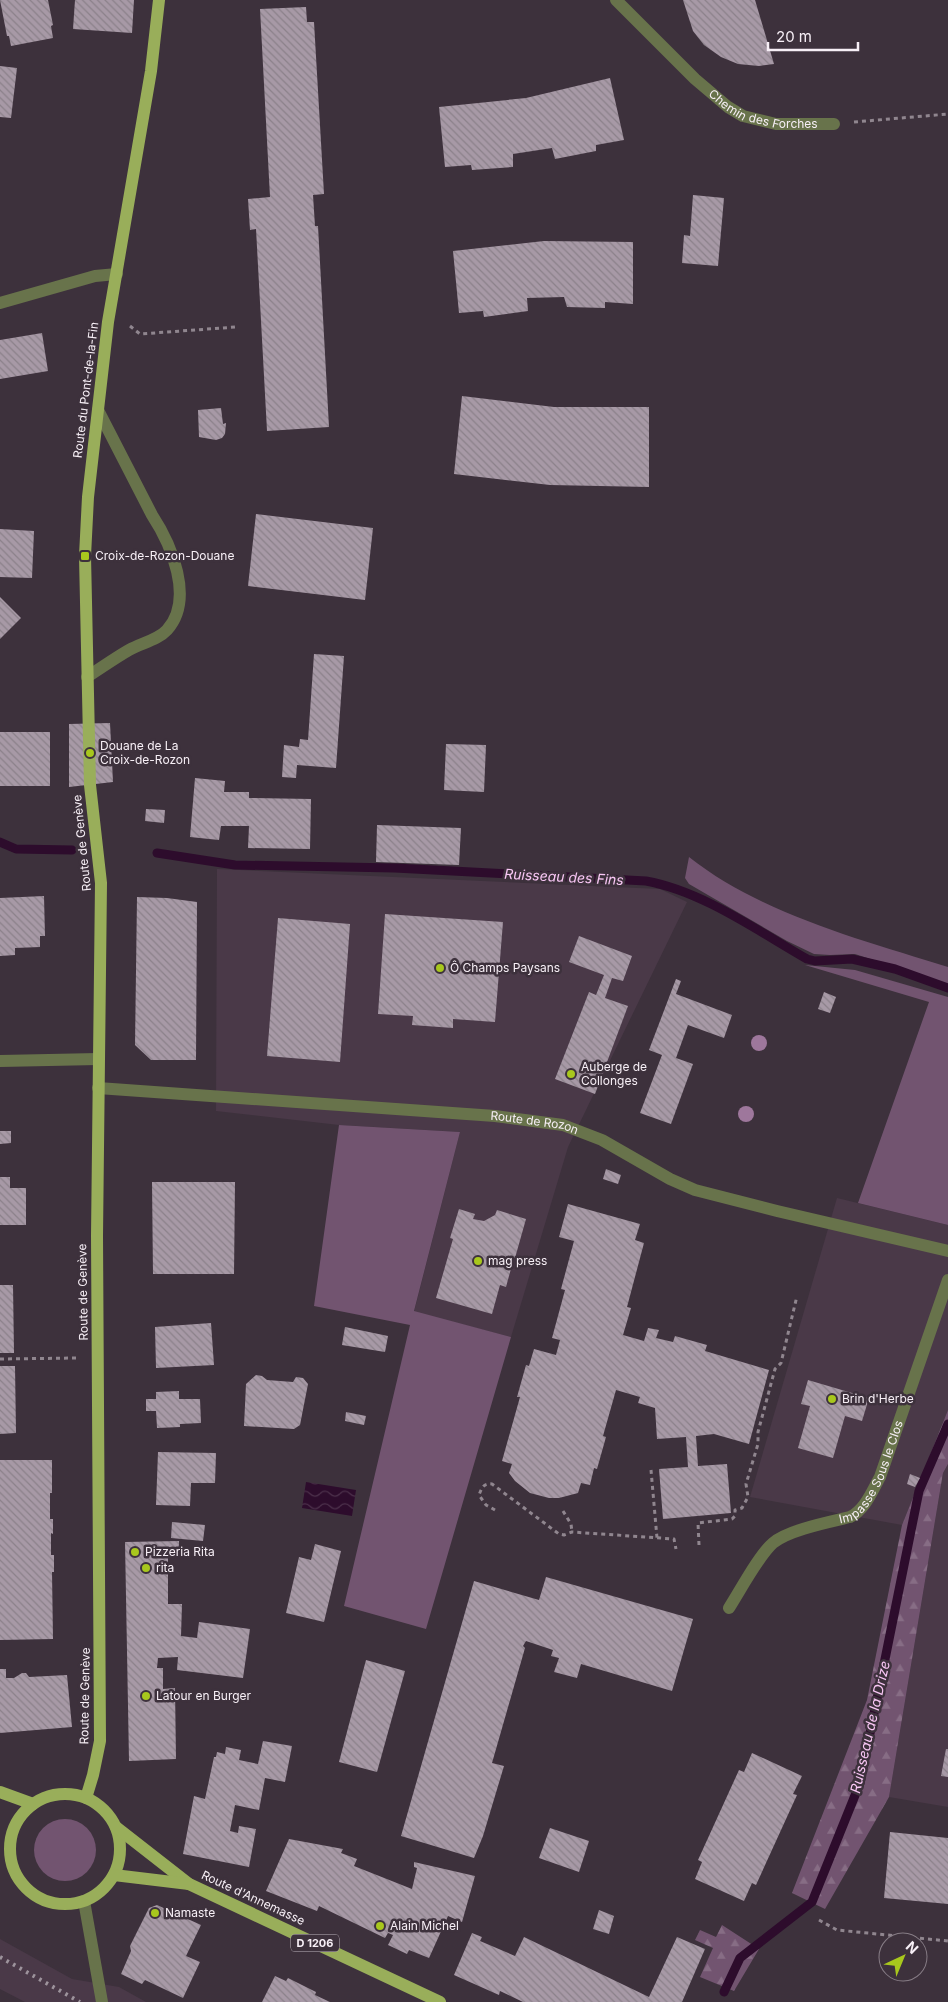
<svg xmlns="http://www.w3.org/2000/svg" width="948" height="2002" font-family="Inter,sans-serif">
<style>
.built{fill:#4a3948}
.green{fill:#725470}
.forest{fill:url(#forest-firs)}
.water{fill:url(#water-waves)}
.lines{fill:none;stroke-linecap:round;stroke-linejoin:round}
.stream{stroke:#2d0c2c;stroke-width:9}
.building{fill:url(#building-back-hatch)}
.path{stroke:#90868f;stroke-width:3;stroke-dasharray:4 4;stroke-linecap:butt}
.minor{stroke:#68734b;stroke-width:12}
.major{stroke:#99ae5a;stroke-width:12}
.rail{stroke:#9d939c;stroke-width:4;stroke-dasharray:2.5 5;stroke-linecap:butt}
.tree{fill:#9e779c}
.poi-dot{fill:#a8c71d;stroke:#3d313c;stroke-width:2}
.labels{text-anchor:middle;stroke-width:5;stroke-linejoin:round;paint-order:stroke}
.shield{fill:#3d313c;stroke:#bfb6be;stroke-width:1}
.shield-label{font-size:11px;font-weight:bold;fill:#f7eff6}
.street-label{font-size:12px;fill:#f7eff6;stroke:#3d313c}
.poi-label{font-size:12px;fill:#f7eff6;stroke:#3d313c;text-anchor:start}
.water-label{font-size:14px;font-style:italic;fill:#f9c7f5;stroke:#3d313c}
</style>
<defs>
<pattern id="forest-firs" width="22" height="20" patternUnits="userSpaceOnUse" patternTransform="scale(1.25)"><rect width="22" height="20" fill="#725470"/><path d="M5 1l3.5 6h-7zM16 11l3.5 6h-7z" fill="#876d85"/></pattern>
<pattern id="water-waves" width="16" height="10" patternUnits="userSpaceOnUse" patternTransform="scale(1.25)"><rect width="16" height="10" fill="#2d0c2c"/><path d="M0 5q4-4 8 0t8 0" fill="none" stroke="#4c304b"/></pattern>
<pattern id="building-back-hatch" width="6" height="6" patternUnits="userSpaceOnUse" patternTransform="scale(1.25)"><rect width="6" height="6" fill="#a799a6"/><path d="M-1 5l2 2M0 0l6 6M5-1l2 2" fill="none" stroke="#8b818a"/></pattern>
</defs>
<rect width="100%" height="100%" fill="#3d313c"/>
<g class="built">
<polygon points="217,869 660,889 687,902 568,1147 511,1337 414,1312 460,1132 339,1125 216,1111"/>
<polygon points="837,1198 948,1225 948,1410 902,1525 750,1497"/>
<polygon points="948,1464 948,1807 889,1797 943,1473"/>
<polygon points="0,1939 72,1979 119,1987 146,2002 25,2002 0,1989"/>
</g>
<g class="green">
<path d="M689 857C761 914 862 940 948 967V984L855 954 830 955 814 954 787 941 689 884 685 878Z"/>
<polygon points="805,965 855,970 948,997 948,1225 858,1203 929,1002"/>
<polygon points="339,1125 460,1132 414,1311 511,1337 426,1629 344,1606 410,1325 314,1306"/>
<circle cx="65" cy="1850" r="31"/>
</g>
<g class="forest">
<polygon points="948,1410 948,1464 943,1473 889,1797 825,1909 792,1893 867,1700 902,1525"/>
<polygon points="722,1925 759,1949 734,1991 700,1977 713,1948 695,1940 700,1930 716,1937"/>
</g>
<polygon class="water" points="306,1482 356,1490 352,1516 302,1508"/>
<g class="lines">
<g class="stream">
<polyline points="0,842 16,849 72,850"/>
<path d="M157 853 235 865 395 868 646 881C702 891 758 931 807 959L815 961 852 959 895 969 948 988"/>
<polyline points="724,1992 740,1958 812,1902 860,1783 919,1491 948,1424"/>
</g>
</g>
<g class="building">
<polygon points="0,0 48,0 53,25 51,26 53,38 11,46 9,36 7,36"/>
<polygon points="75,0 134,0 132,33 73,29"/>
<polygon points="683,0 755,0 774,64 759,66 738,64 721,57 704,45 693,31"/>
<polygon points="306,7 307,22 314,22 324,194 313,195 315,226 318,226 329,427 267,431 256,229 250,230 248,199 270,197 260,9"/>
<polygon points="0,66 17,68 11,118 0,117"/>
<polygon points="610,78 624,140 596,145 596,151 555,159 552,148 513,154 513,167 472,170 471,165 445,167 439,107 526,98"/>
<polygon points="693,195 724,198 718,266 682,263 684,235 690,236"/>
<polygon points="544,241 633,242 633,304 605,302 605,308 567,307 564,297 527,298 528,311 484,317 483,311 459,313 453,251"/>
<polygon points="42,333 48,371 0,379 0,340"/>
<polygon points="462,396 554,407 649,407 649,487 550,485 454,474"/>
<polygon points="221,408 223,424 226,423 225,434 222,438 216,440 199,437 198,410"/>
<polygon points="256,514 373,528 365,600 248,586"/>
<polygon points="0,529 34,531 32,578 0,577"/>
<polygon points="0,597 21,618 0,639"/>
<polygon points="314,654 344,656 336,768 297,765 296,778 282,777 284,745 299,747 300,739 308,740"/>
<polygon points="110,723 113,782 69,787 69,724"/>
<rect x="0" y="732" width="50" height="54"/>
<polygon points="446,744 486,745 484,792 444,790"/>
<polygon points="195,778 225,781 224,792 249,792 249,798 311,799 310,849 248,848 249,826 221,826 219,840 190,837"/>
<polygon points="146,809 165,810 164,823 145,821"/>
<polygon points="377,825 461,828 459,865 376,862"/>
<polygon points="44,896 45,936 40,936 40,947 15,948 15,955 0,956 0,898"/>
<polygon points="137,897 167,898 197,902 196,1060 151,1060 135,1045"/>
<polygon points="385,914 503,922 495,1022 453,1019 453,1028 412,1025 413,1016 378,1014"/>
<polygon points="278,918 350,924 340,1062 267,1056"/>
<polygon points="579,936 632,956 623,981 612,978 605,998 628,1006 595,1094 555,1079 589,992 596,995 604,975 569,962"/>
<polygon points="676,979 681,981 676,994 732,1015 724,1038 688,1025 676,1058 693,1064 671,1124 640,1113 662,1055 649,1050"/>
<polygon points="824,992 836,997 830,1013 818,1009"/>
<polygon points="0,1131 11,1131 11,1143 0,1144"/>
<polygon points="606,1169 621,1175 618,1184 603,1179"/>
<polygon points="0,1177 10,1177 10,1188 26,1188 26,1225 0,1225"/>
<polygon points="152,1182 235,1182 234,1274 153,1274"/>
<polygon points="568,1204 640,1224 635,1240 644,1243 627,1307 631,1308 623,1335 644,1341 648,1328 659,1330 656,1338 673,1342 675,1336 707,1345 705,1351 769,1370 749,1444 714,1434 696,1436 698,1466 727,1464 731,1513 663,1519 659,1469 688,1467 686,1437 657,1439 655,1408 638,1403 640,1397 616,1390 603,1436 606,1437 597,1469 594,1468 590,1485 581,1483 578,1493 559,1498 549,1498 530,1493 515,1481 509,1473 512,1464 502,1461 520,1397 517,1397 526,1365 529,1366 534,1349 556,1355 560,1340 552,1338 565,1290 561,1289 574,1241 559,1237"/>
<polygon points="459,1209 475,1214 473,1219 484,1221 495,1215 497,1210 526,1219 515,1258 510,1256 508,1263 512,1265 506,1287 500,1285 492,1314 436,1298 453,1239 450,1238"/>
<polygon points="0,1285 13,1285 14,1353 0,1353"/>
<polygon points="211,1323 214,1365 156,1368 155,1327"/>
<polygon points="345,1327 388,1336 385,1352 342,1345"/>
<polygon points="0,1366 15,1366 16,1433 0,1434"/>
<polygon points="256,1375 262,1376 267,1380 293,1382 296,1377 303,1378 308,1384 300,1425 294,1429 244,1426 246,1384"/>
<polygon points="808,1380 869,1398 862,1421 845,1416 833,1458 798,1448 810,1406 801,1404"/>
<polygon points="179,1391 179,1399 200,1399 201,1423 180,1424 180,1427 157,1428 156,1411 146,1411 146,1399 156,1399 156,1392"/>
<polygon points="346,1412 366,1416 364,1425 345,1421"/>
<polygon points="158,1452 216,1453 215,1483 191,1483 190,1506 156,1505"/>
<polygon points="0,1460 52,1460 52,1493 50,1493 50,1519 53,1519 53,1534 51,1533 51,1555 54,1555 54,1572 52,1572 53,1639 0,1640"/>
<polygon points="910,1474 920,1478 915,1487 907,1484"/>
<polygon points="172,1522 205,1525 203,1541 171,1538"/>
<polygon points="179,1541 179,1558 168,1558 168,1604 182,1604 181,1636 197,1638 199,1622 250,1629 243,1678 177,1670 178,1657 158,1658 157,1668 163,1668 163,1689 175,1688 176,1759 129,1761 125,1542"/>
<polygon points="315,1544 341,1551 324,1622 286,1613 299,1557 311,1560"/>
<polygon points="546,1577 693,1619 672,1691 581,1664 577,1678 554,1672 559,1658 551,1656 553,1650 526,1641 523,1646 525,1648 492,1763 504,1766 483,1836 474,1858 401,1836 474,1581 539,1600"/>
<polygon points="366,1660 405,1671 377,1772 339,1762"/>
<polygon points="0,1669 6,1669 6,1678 14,1678 22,1673 26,1673 29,1677 67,1675 72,1727 0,1733"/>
<polygon points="263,1741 292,1746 285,1782 265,1778 259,1810 235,1805 230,1831 238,1833 239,1826 256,1829 249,1867 183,1854 194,1796 205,1799 214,1757 216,1757 217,1752 225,1754 226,1747 241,1750 239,1760 258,1764"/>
<polygon points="946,1749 948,1749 948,1777 941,1776"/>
<polygon points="752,1753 802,1776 793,1794 797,1795 756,1885 752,1883 744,1901 695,1879 702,1862 698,1860 739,1770 744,1772"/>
<polygon points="550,1828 589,1841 579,1872 539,1858"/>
<polygon points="890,1832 948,1838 948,1904 884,1898"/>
<polygon points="289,1839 343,1849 341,1853 357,1859 354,1866 412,1889 417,1868 414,1867 414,1862 475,1876 462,1922 448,1916 429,1958 409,1950 407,1954 388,1945 393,1935 388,1933 385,1938 319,1906 317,1911 266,1891"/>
<polygon points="157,1905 201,1925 186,1956 200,1962 183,1998 145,1980 142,1984 121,1974 131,1951 130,1946 149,1908"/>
<polygon points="599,1910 614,1916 609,1934 593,1929"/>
<polygon points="472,1933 482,1937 480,1941 515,1956 524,1937 649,1997 677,1937 705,1949 682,2002 523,2002 500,1991 499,1995 454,1975"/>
<polygon points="275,1976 286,1981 288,1978 316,1992 315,1995 330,2002 262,2002"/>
</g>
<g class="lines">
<g class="path">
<polyline points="854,122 948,114"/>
<polyline points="130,326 140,334 236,327"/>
<polyline points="0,1359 77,1358"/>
<polyline points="651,1470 657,1538"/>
<path d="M495 1510 486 1505 479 1495C482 1487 484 1483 492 1484L559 1534 564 1535 572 1532 674 1539 676 1549"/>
<polyline points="563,1511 571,1524 572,1532"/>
<polyline points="699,1545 698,1523 732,1519 735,1516 735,1510 742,1508 748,1497 746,1484 758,1444 758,1432 775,1369 781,1363 797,1296"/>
<polyline points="819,1920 837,1930 948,1941"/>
</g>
<g class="minor">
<path id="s1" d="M616 0 695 79 728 107 743 116 776 124H834"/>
<polyline points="0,303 95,276 117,274"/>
<path d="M87 677C101 668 115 658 129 650 141 643 158 640 167 630 195 599 171 544 152 515L98 410"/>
<polyline points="0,1061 98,1059"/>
<path id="s2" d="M98 1088 495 1116 563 1125 602 1140 670 1179 695 1190 777 1211 948 1251"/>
<path id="s3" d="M729 1608C740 1591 759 1555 773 1543 788 1530 829 1522 850 1517 865 1510 872 1491 880 1477L948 1280"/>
<polyline points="84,1901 102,2002"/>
</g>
<g class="major">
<polyline points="0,1792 33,1804"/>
<circle cx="65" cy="1849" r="55"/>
<polyline points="86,1798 93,1775 100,1741 97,1236 101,883 90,785 85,556 88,497 108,322 151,71 159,0"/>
<polyline points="116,1827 189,1884 440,2002"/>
<polyline points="114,1875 189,1884"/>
</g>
<polyline class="rail" points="0,1957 80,2002"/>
</g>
<g class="tree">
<circle cx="759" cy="1043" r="8"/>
<circle cx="746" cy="1114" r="8"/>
</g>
<g class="poi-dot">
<rect x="80" y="551" width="10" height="10" rx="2.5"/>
<circle cx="90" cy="753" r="5"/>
<circle cx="440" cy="968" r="5"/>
<circle cx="571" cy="1074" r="5"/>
<circle cx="478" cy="1261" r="5"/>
<circle cx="832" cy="1399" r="5"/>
<circle cx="135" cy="1552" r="5"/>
<circle cx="146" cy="1568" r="5"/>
<circle cx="146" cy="1696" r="5"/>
<circle cx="155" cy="1913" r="5"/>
<circle cx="380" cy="1926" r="5"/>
</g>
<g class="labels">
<rect class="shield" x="291" y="1934.5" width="48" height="17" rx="4"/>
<g class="shield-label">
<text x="315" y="1947">D 1206</text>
</g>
<g class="street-label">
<text dy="4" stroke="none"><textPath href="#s1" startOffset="190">Chemin des Forches</textPath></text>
<text transform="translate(86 390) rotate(-83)" y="4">Route du Pont-de-la-Fin</text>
<text transform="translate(82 843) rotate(-96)" y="4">Route de Genève</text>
<text dy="4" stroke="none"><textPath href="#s2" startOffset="438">Route de Rozon</textPath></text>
<text transform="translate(83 1292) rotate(-91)" y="4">Route de Genève</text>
<text dy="4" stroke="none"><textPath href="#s3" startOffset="210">Impasse Sous le Clos</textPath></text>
<text transform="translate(85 1696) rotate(-89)" y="4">Route de Genève</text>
<text transform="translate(253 1898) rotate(25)" y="4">Route d'Annemasse</text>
</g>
<g class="poi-label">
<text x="95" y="560">Croix-de-Rozon-Douane</text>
<text x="100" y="750">Douane de La<tspan x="100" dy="14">Croix-de-Rozon</tspan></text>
<text x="450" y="972">Ô Champs Paysans</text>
<text x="581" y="1071">Auberge de<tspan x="581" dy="14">Collonges</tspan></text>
<text x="488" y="1265">mag press</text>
<text x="842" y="1403">Brin d'Herbe</text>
<text x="145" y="1556">Pizzeria Rita</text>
<text x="156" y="1572">rita</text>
<text x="156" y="1700">Latour en Burger</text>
<text x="165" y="1917">Namaste</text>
<text x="390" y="1930">Alain Michel</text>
</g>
<g class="water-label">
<text transform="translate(564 877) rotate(3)" y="5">Ruisseau des Fins</text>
<text transform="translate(870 1727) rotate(-77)" y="5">Ruisseau de la Drize</text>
</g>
</g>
<g transform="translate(903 1957) rotate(44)"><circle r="24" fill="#3d313c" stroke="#877d86"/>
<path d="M0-4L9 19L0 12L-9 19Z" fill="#a8c71d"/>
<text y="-8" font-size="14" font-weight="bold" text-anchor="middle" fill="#f7eff6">N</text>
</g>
<path d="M768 42v8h90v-8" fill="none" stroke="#f7eff6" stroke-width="2.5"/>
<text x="776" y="42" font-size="15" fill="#f7eff6" stroke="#3d313c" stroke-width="4" paint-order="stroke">20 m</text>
</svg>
